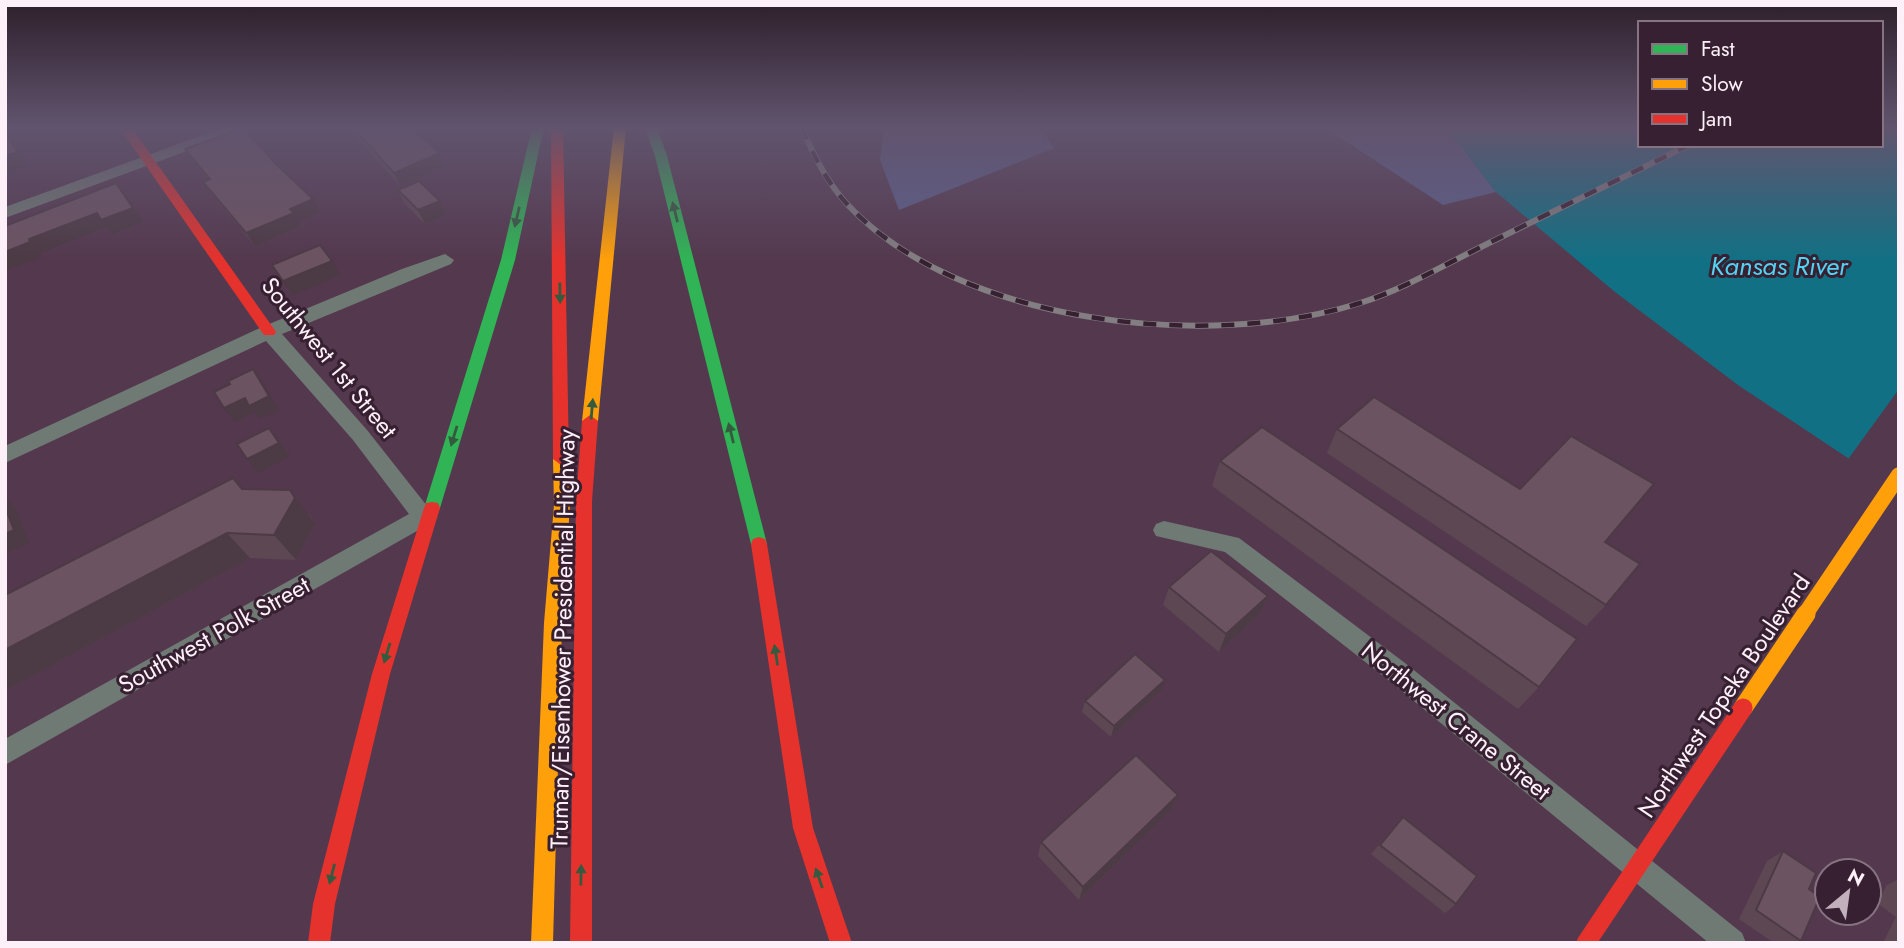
<svg xmlns="http://www.w3.org/2000/svg" width="1904" height="948" font-family="Jost,sans-serif">
<style>
.green{fill:#5c5f8c}
.water{fill:#127084}
.pier{fill:#54394e}
.lines{fill:none;stroke-linecap:round;stroke-linejoin:round}
.street{fill:#707a74;fill-rule:evenodd}
.fast{fill:#30b455;fill-rule:evenodd}
.slow{fill:#ff9f0a;fill-rule:evenodd}
.jam{fill:#e5322d;fill-rule:evenodd}
.rail-casing{stroke:#827e81;stroke-width:6}
.rail{stroke:#372031;stroke-width:4.5;stroke-dasharray:13;stroke-linecap:butt}
.slow-bridge-far1{stroke:#ff9f0a;stroke-width:16}
.slow-bridge{stroke:#ff9f0a;stroke-width:19}
.jam-bridge{stroke:#e5322d;stroke-width:19}
.wall{fill:#5d4753}
.shaded-wall{fill:#4c3a44}
.building{fill:#6c5361;stroke:#4c3a44;stroke-width:2}
.oneway{fill:#345b3f}
.labels{text-anchor:middle;stroke-width:6;stroke-linejoin:round;paint-order:stroke}
.street-label{font-size:24px;fill:#fdf0f9;stroke:#372031}
.water-label{font-size:26px;font-style:italic;fill:#51d3f1;stroke:#372031}
</style>
<rect width="100%" height="100%" fill="#54394e"/>
<g class="green">
<polygon points="884,127 1039,127 1054,148 899,210 880,160"/>
<polygon points="1324,127 1446,127 1496,192 1443,205"/>
</g>
<polygon class="water" points="1446,127 1640,127 1640,145 1881,145 1881,127 1899,127 1899,492 1738,385 1615,292 1496,192"/>
<polygon class="pier" points="1899,389 1899,495 1846,462"/>
<g class="lines">
<g class="street">
<polygon points="225,127 247,127 244,130 5,218 5,207"/>
<polygon points="445,254 454,260 451,264 282,334 367,430 431,511 434,517 431,523 5,765 5,739 409,514 353,440 266,341 5,463 5,446 262,327 402,269"/>
<polygon points="1164,521 1239,538 1405,663 1742,933 1746,943 1709,943 1387,679 1225,552 1156,536 1153,530 1156,524"/>
</g>
<g class="fast">
<polygon points="532,127 544,127 515,260 440,508 438,513 426,513 424,508 501,260"/>
<polygon points="645,127 657,127 667,156 767,544 765,549 759,551 753,549 751,544 655,156"/>
</g>
<g class="slow">
<polygon points="614,127 626,127 598,421 590,427 582,421"/>
<polygon points="561,453 569,459 570,505 562,623 553,943 531,943 544,623 554,505 553,459"/>
</g>
<g class="jam">
<polygon points="119,127 131,127 274,329 276,332 274,335 264,335"/>
<polygon points="551,127 563,127 569,459 561,465 553,459"/>
<polygon points="590,415 598,421 592,501 592,943 570,943 576,501 582,421"/>
<polygon points="432,502 438,503 440,508 390,674 335,904 330,943 308,943 313,904 372,674 424,508 426,503"/>
<polygon points="759,537 765,539 767,544 813,828 852,943 830,943 793,828 751,544 753,539"/>
</g>
<g class="rail-casing">
<path id="rail" d="M802 127C813 155 826 181 847 204 960 325 1209 351 1360 303 1404 289 1444 265 1485 245 1553 211 1621 178 1689 145"/>
</g>
<use href="#rail" class="rail"/>
<polyline class="slow-bridge-far1" points="1804,616 1899,475"/>
<polyline class="slow-bridge" points="1743,708 1806,614"/>
<polyline class="jam-bridge" points="1586,943 1743,708"/>
</g>
<g class="wall">
<polygon points="348,127 454,127 425,140 440,153 446,166 400,186"/>
<polygon points="185,149 275,163 320,212 299,221 301,226 255,246 211,194 203,182 208,179"/>
<polygon points="398,190 440,201 447,214 425,224 405,204"/>
<polygon points="1337,429 1520,489 1605,542 1606,605 1586,626 1327,453"/>
<polygon points="1220,461 1539,687 1518,709 1212,486"/>
<polygon points="242,489 310,515 315,523 296,560 250,558 8,689 5,687 5,595"/>
<polygon points="1169,587 1268,596 1260,614 1219,652 1163,605"/>
<polygon points="1161,691 1111,737 1082,712 1085,701"/>
<polygon points="1178,795 1171,810 1079,900 1038,856 1041,842"/>
<polygon points="1394,827 1456,904 1445,913 1371,854"/>
<polygon points="1783,851 1809,889 1801,941 1797,943 1774,943 1739,919 1767,861"/>
<polygon points="1899,879 1899,943 1883,943 1896,917 1877,903 1887,885"/>
</g>
<g class="shaded-wall">
<polygon points="157,127 178,127 162,133"/>
<polygon points="420,127 454,127 419,142 413,130"/>
<polygon points="7,135 18,149 28,166 5,174"/>
<polygon points="440,153 446,166 400,186 394,173"/>
<polygon points="116,183 143,221 112,234 107,227 40,253 42,256 5,271 5,252 29,239 97,213"/>
<polygon points="313,199 320,212 299,221 301,226 255,246 246,233 290,209"/>
<polygon points="440,201 447,214 425,224 418,210"/>
<polygon points="332,261 340,275 292,295 283,281"/>
<polygon points="253,369 263,383 279,410 260,419 255,412 235,422 224,408"/>
<polygon points="269,428 290,456 258,473 247,459"/>
<polygon points="290,490 315,523 296,560 274,535"/>
<polygon points="5,498 15,507 29,543 5,554"/>
<polygon points="227,533 250,558 8,689 5,687 5,650"/>
<polygon points="1268,596 1260,614 1219,652 1226,634"/>
<polygon points="1165,680 1161,691 1111,737 1114,726"/>
<polygon points="1178,795 1171,810 1079,900 1083,887"/>
</g>
<g class="building">
<polygon points="353,127 420,127 413,130 440,153 394,173"/>
<polygon points="244,128 275,163 313,199 290,209 294,213 246,233 203,182 210,179 185,149"/>
<polygon points="7,135 17,152 5,156 5,136"/>
<polygon points="419,181 440,201 418,210 398,190"/>
<polygon points="116,183 133,208 101,220 97,213 29,239 30,242 5,252 5,226"/>
<polygon points="320,245 332,261 283,281 272,265"/>
<polygon points="253,369 269,396 249,406 245,398 224,408 214,392 230,384 228,381"/>
<polygon points="1374,397 1520,489 1571,436 1654,484 1605,542 1640,564 1606,605 1337,429"/>
<polygon points="1262,427 1577,639 1539,687 1220,461"/>
<polygon points="269,428 279,443 247,459 237,444"/>
<polygon points="233,478 242,489 290,490 295,498 274,535 227,533 5,650 5,595"/>
<polygon points="5,507 14,530 5,534"/>
<polygon points="1211,551 1268,596 1226,634 1169,587"/>
<polygon points="1135,654 1165,680 1114,726 1085,701"/>
<polygon points="1136,755 1178,795 1083,887 1041,842"/>
<polygon points="1403,817 1477,876 1456,904 1380,845"/>
<polygon points="1783,851 1816,873 1809,889 1820,897 1801,941 1756,910"/>
</g>
<defs><path id="oneway-solid" d="M-6-.8H1V-3.2L6.5 0L1 3.2V.8H-6Z" transform="scale(1.75)"/></defs>
<g class="oneway">
<use href="#oneway-solid" transform="translate(675 212) rotate(-104)"/>
<use href="#oneway-solid" transform="translate(517 217) rotate(103)"/>
<use href="#oneway-solid" transform="translate(560 293) rotate(89)"/>
<use href="#oneway-solid" transform="translate(592 409) rotate(-85)"/>
<use href="#oneway-solid" transform="translate(731 433) rotate(-104)"/>
<use href="#oneway-solid" transform="translate(454 436) rotate(107)"/>
<use href="#oneway-solid" transform="translate(387 653) rotate(107)"/>
<use href="#oneway-solid" transform="translate(776 655) rotate(-99)"/>
<use href="#oneway-solid" transform="translate(332 874) rotate(104)"/>
<use href="#oneway-solid" transform="translate(581 875) rotate(-89)"/>
<use href="#oneway-solid" transform="translate(819 878) rotate(-109)"/>
</g>
<linearGradient id="sky" x2="0" y2="1"><stop stop-color="#2e1f2b"/><stop offset="0.49" stop-color="#61546e"/><stop offset="1" stop-color="#61546e" stop-opacity="0"/></linearGradient>
<rect width="1904" height="260" fill="url(#sky)"/>
<g class="labels">
<g class="street-label">
<text transform="translate(329 358) rotate(51)" y="8">Southwest 1st Street</text>
<text transform="translate(214 635) rotate(-29)" y="8">Southwest Polk Street</text>
<text transform="translate(563 639) rotate(-89)" y="8">Truman/Eisenhower Presidential Highway</text>
<text transform="translate(1724 696) rotate(-56)" y="8">Northwest Topeka Boulevard</text>
<text transform="translate(1456 721) rotate(39)" y="8">Northwest Crane Street</text>
</g>
<g class="water-label">
<text x="1779" y="275">Kansas River</text>
</g>
</g>
<rect width="1904" height="948" fill="none" stroke="#fdf0f9" stroke-width="14"/>
<rect x="1638" y="21" width="245" height="126" fill="#372031" stroke="#867381" stroke-width="2"/>
<rect x="1652" y="44" width="35" height="10" fill="#30b455" stroke="#867381" stroke-width="2"/>
<text x="1701" y="56" font-size="21" fill="#fdf0f9">Fast</text>
<rect x="1652" y="79" width="35" height="10" fill="#ff9f0a" stroke="#867381" stroke-width="2"/>
<text x="1701" y="91" font-size="21" fill="#fdf0f9">Slow</text>
<rect x="1652" y="114" width="35" height="10" fill="#e5322d" stroke="#867381" stroke-width="2"/>
<text x="1701" y="126" font-size="21" fill="#fdf0f9">Jam</text>
<g transform="translate(1848 892) rotate(29)"><circle r="33" fill="#372031" stroke="#867381" stroke-width="2"/>
<path d="M0-5L12 26L0 18L-12 26Z" fill="#c2b0bd"/>
<text y="-10" font-size="19" font-weight="bold" text-anchor="middle" fill="#fdf0f9">N</text>
</g>
</svg>
